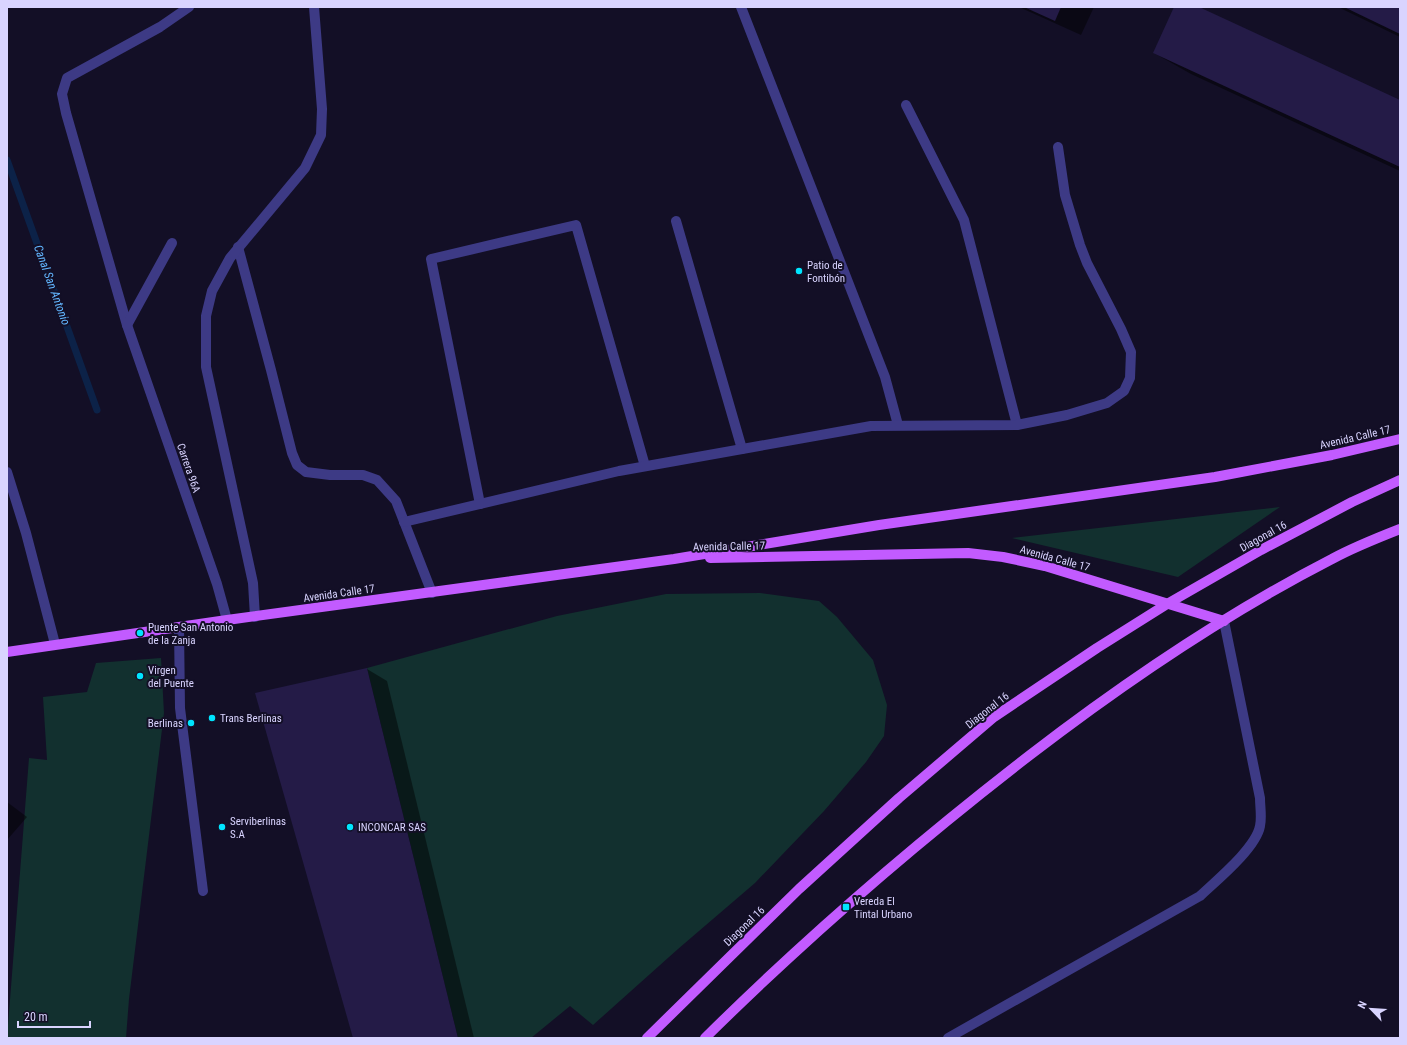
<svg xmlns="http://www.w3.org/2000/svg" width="1407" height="1045" font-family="'Roboto Condensed',sans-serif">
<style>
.green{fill:#12302f}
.shadow{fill:#0007}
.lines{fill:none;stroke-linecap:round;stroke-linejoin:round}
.stream{stroke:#0c2248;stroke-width:7}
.building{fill:#241b47}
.minor{stroke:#3d3a85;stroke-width:10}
.major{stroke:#c25bff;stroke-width:10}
.poi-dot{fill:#00e5ff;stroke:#130f26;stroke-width:1.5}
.labels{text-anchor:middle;stroke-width:4;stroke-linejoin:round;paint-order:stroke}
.poi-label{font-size:11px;fill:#d9d4ff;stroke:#130f26;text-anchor:start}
.street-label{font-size:11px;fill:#d9d4ff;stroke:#130f26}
.water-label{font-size:12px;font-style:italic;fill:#62b6ff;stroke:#130f26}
</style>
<rect width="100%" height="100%" fill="#130f26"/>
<g class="green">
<polygon points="1280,507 1178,577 1012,538"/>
<polygon points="760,593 819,601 837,617 873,660 887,705 884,736 866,762 824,811 755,883 678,949 593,1025 570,1006 531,1038 458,1038 367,668 557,616 666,594"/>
<polygon points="161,658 164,713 129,999 126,1038 7,1038 29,758 47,760 43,697 87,692 96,663"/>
</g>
<g class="shadow">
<polygon points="1019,7 1094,7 1081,35"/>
<polygon points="1175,7 1197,7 1400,101 1400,171 1191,74 1154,53"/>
<polygon points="1338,7 1400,7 1400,37"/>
<polygon points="367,669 387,681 474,1038 354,1038"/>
<polygon points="7,802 27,817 7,840"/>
</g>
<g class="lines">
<polyline class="stream" points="7,160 97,410"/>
</g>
<g class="building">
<polygon points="1024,7 1061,7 1055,21"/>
<polygon points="1174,7 1199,7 1400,100 1400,167 1153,53"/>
<polygon points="1344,7 1400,7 1400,34"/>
<polygon points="367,668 398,794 458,1038 353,1038 255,693"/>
</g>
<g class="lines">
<g class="minor">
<polyline points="189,7 160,27 67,78 62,94 66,113 127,325 217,584 227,620"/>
<polyline points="741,7 885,377 898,425"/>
<polyline points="906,105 964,220 1017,425"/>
<polyline points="676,221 742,449"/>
<polyline points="238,247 271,370 292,453 297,465 306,472 330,475 363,475 377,480 396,501 432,593"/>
<polyline points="127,325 172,243"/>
<polyline points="7,472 26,533 55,644"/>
<polyline points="480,504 431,259 576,225 645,466"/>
<polyline points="404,522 619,471 871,426 1017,425 1067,415 1107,403 1124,391 1130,378 1131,352 1121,329 1087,263 1080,245 1065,195 1058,147"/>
<polyline points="255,617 253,583 206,367 206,316 212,291 230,258 305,168 321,135 322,109 314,7"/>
<polyline points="179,627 180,708 203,891"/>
<path d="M948 1038 1200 896C1217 880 1256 848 1260 826 1262 817 1260 807 1260 798L1224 621"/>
</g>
<g class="major">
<polyline points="710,558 968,553 1003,557 1045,566 1224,621"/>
<polyline points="7,652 227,620 674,559 879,525 1215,477 1332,455 1400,439"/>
<polyline points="647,1038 799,889 899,798 994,717 1097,648 1167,604 1261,550 1352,502 1400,480"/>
<path d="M705 1038C807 937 916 843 1030 755 1125 682 1225 614 1332 559 1354 547 1377 538 1400 529"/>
</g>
</g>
<g class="poi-dot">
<circle cx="799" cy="271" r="4"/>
<circle cx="140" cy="633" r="4"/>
<circle cx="140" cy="676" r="4"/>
<circle cx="212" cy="718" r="4"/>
<circle cx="191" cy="723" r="4"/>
<circle cx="222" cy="827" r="4"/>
<circle cx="350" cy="827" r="4"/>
<rect x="842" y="903" width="8" height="8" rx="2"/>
</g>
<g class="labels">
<g class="poi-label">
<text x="807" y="269">Patio de<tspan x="807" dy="13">Fontibón</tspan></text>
<text x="148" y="631">Puente San Antonio<tspan x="148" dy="13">de la Zanja</tspan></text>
<text x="148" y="674">Virgen<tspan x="148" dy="13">del Puente</tspan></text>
<text x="220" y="722">Trans Berlinas</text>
<text x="183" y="727" text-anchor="end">Berlinas</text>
<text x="230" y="825">Serviberlinas<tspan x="230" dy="13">S.A</tspan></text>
<text x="358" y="831">INCONCAR SAS</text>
<text x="854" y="905">Vereda El<tspan x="854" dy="13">Tintal Urbano</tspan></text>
</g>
<g class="street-label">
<text transform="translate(1355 437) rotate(-13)" y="4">Avenida Calle 17</text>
<text transform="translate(189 468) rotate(71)" y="4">Carrera 96A</text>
<text transform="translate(1263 536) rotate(-29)" y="4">Diagonal 16</text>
<text transform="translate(729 546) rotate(-1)" y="4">Avenida Calle 17</text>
<text transform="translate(1055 558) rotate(15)" y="4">Avenida Calle 17</text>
<text transform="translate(339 593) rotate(-8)" y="4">Avenida Calle 17</text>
<text transform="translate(987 710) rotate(-38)" y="4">Diagonal 16</text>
<text transform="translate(744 926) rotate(-44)" y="4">Diagonal 16</text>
</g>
<g class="water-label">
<text transform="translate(52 285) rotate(70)" y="4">Canal San Antonio</text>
</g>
</g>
<rect width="1407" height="1045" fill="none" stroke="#d9d4ff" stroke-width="16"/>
<g transform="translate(1371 1009) rotate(295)" stroke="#130f26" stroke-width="3" paint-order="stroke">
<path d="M0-3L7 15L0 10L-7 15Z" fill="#d9d4ff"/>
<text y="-6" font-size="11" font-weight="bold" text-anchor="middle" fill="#d9d4ff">N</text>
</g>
<path d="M18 1021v6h72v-6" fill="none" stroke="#d9d4ff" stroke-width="2"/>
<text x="24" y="1021" font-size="12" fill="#d9d4ff" stroke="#130f26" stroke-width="3" paint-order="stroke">20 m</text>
</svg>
